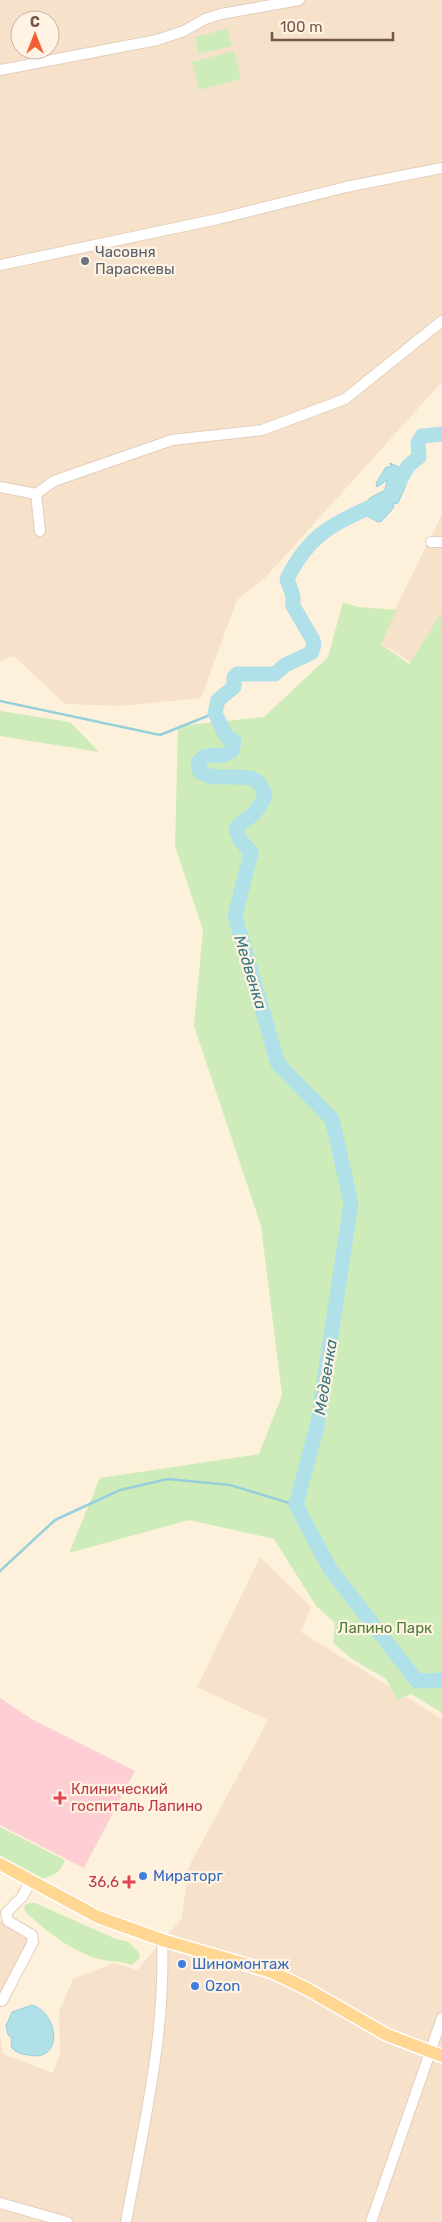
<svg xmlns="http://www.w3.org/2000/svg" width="442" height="2222" font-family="Rubik,sans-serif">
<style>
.residential{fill:#f6e2ca;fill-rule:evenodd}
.medical{fill:#fdced4}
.green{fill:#ceecba}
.water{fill:#b0e0e8;stroke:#95d0db}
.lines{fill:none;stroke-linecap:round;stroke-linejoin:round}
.stream{stroke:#95d0db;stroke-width:2.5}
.river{stroke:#b0e0e8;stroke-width:15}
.minor-casing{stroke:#e4cebb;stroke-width:12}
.major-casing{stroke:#fff;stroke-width:15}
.minor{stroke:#fff;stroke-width:10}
.major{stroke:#ffd692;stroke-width:12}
.worship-dot{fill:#6b7280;stroke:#fff4e4;stroke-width:2}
.health-dot{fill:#e0444e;stroke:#fff4e4;stroke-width:2}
.shop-dot{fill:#3f7fe0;stroke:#fff4e4;stroke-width:2}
.labels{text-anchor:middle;stroke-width:4.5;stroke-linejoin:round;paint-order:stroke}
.worship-label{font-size:15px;fill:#5b616d;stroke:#fff4e4;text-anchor:start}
.park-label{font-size:15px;fill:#4e7c3a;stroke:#fff4e4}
.health-label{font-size:15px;fill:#be3a42;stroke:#fff4e4;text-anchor:start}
.shop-label{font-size:15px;fill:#366cbe;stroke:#fff4e4;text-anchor:start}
.water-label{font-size:16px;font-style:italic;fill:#397783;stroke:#fff4e4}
</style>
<rect width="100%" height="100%" fill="#fef1dc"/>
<g class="residential">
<path d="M0 0H442V382L265 578 237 600 201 698 122 706 65 704 14 656 0 661ZM20 20H50V50H20Z"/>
<polygon points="442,514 442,662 412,663 379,642"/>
<polygon points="260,1557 311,1607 301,1632 442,1719 442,2222 0,2222 0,2034 3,2054 53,2073 60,2053 59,2012 73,1979 114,1963 137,1970 182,1918 188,1868 268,1720 197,1687"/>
<polygon points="0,1921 31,1938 0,2000"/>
</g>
<polygon class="medical" points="0,1698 33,1720 135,1771 84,1868 0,1825"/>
<g class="green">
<polygon points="227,29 232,46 199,54 195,37"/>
<polygon points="234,51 241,79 199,90 192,62"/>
<polygon points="343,602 358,607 397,610 381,644 409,664 442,612 442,1713 411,1694 398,1700 386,1679 352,1659 333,1643 335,1623 316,1606 274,1539 189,1520 69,1553 100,1478 259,1454 282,1395 261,1226 194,1026 203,930 175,846 178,726 264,717 328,657"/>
<polygon points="0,711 70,722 99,752 0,736"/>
<path d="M0 1827 65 1860C60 1873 53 1877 39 1879L0 1857Z"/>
<path d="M29 1903H35L116 1939 129 1942 140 1954 139 1959 131 1965C122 1961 114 1962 104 1960 78 1956 42 1929 24 1910L25 1905Z"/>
</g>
<g class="water">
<polygon points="390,463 401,468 408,466 404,475 406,485 398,503 393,504 394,507 382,521 378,522 365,515 365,504 370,498 385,490 387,480 377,487 376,483 386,467 391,467"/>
<path d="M32 2005C58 2012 65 2063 28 2055 20 2054 17 2053 11 2047L12 2038 8 2035 6 2026 12 2012Z"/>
</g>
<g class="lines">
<g class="stream">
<polyline points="0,701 160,735 215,713"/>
<polyline points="0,1571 55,1520 120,1490 168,1479 230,1485 296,1505"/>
</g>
<g class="river">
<polyline points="399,482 408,466 419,457 418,443 422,436 442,434"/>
<path d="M382 502C337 522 310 532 287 579L293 596V606L313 640 314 645 311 653 285 665 275 674H237L234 677V687L218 700 215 713 226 736 234 741 232 751 223 755 205 756 198 763 200 772C221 786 258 763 265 796 261 803 258 811 251 816 245 821 241 821 236 829L239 838 251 853 235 916 278 1064 332 1119 351 1203 318 1422 296 1505 330 1569 417 1681 442 1680"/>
</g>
<g class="minor-casing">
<g id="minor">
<polyline points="0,70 157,40 184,31 205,19 221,14 299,0"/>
<polyline points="0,265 218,219 346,187 442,168"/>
<polyline points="0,487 36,494 40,531"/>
<polyline points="36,494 54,481 172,440 262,430 345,399 442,321"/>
<polyline points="431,542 442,542"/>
<polyline points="0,2001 2,2001 33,1942 32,1935 8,1921 6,1913 22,1897 31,1881"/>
<polyline points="0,2203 67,2222"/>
<path d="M126 2222C143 2129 166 2034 162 1940"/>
<polyline points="371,2222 442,2018"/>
</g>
</g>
<g class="major-casing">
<polyline id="major" points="0,1864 98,1917 162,1940 272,1972 307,1989 387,2035 442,2056"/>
</g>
<use href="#minor" class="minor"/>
<use href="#major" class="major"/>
</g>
<circle class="worship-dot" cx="85" cy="261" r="5"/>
<g class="health-dot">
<path d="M57.5 1790.5h5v5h5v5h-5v5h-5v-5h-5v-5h5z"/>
<path d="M126.5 1874.5h5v5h5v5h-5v5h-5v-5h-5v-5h5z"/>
</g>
<g class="shop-dot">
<circle cx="143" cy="1876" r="5"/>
<circle cx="182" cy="1964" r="5"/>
<circle cx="195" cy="1986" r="5"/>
</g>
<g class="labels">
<g class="worship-label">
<text x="95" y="257">Часовня<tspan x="95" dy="17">Параскевы</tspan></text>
</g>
<g class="park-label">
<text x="385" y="1633">Лапино Парк</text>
</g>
<g class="health-label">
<text x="71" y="1794">Клинический<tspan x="71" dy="17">госпиталь Лапино</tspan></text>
<text x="119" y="1887" text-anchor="end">36,6</text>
</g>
<g class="shop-label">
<text x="153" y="1881">Мираторг</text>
<text x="192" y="1969">Шиномонтаж</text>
<text x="205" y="1991">Ozon</text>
</g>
<g class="water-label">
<text transform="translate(251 972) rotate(73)" y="6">Медвенка</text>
<text transform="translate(325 1377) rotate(-81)" y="6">Медвенка</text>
</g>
</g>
<g transform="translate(35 35)"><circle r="24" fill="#fff4e4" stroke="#c8b4a4"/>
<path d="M0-4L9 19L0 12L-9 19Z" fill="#f46036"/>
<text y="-8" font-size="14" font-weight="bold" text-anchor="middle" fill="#755544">С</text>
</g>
<path d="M272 32v8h121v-8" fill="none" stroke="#755544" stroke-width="2.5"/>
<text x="280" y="32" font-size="15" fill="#755544" stroke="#fff4e4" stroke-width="4" paint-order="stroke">100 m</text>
</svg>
